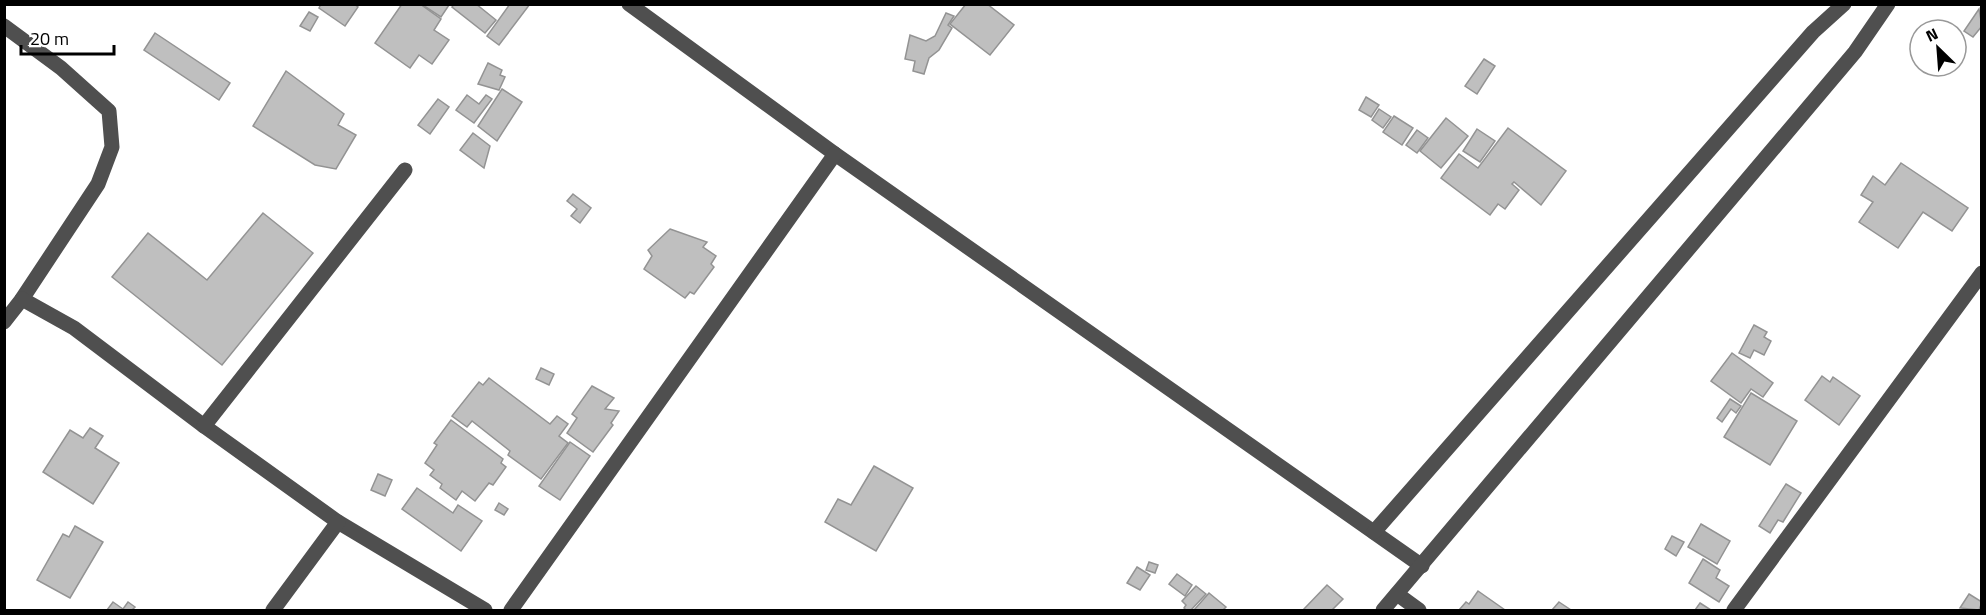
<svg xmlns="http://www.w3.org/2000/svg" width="1986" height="615" font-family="'Titillium Web',sans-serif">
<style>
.building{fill:#bfbfbf;stroke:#939393;stroke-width:1.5}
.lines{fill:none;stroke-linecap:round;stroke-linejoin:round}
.minor{stroke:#4f4f4f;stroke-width:15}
</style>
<rect width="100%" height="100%" fill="#fff"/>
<g class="building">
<polygon points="321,4 354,4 358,7 345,26 319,8"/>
<polygon points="402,4 420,4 441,19 434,30 449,40 432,64 419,55 410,68 375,43"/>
<polygon points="421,4 452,4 449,5 441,17"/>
<polygon points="454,4 476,4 496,20 485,33 452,7"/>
<polygon points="510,4 530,4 499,45 487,36"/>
<polygon points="966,4 987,4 1014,25 990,55 950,24"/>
<polygon points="1979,9 1982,26 1973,37 1964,31"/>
<polygon points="309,12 318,17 310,31 300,26"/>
<polygon points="946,13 954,16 948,25 952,28 939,50 929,58 924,74 913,71 915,61 905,59 910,35 926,41 935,36"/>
<polygon points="155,33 230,83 219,100 144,50"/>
<polygon points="1484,59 1495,66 1477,94 1465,86"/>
<polygon points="488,63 502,70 500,75 505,77 499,90 478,84"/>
<polygon points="286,71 344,114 338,125 356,135 336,169 315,165 253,126"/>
<polygon points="502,89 522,102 497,141 478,126"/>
<polygon points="467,95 479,104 486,95 492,99 474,123 456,110"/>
<polygon points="1366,97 1379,105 1371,117 1359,110"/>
<polygon points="438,99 449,107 430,134 418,125"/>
<polygon points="1379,109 1391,117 1383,128 1372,120"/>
<polygon points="1394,116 1413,128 1402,145 1383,132"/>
<polygon points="1446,118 1468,136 1441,168 1420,151"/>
<polygon points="1508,128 1566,171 1541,205 1514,182 1512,184 1519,190 1505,209 1498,204 1490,215 1441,178 1459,154 1478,168"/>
<polygon points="1477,129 1495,141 1480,162 1463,151"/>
<polygon points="1417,130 1428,138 1417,153 1406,145"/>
<polygon points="473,133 490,146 484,168 460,150"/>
<polygon points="1901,163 1968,208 1952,231 1923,212 1898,248 1859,222 1873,202 1861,195 1873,176 1885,185"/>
<polygon points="573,194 591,208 580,223 571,216 577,209 567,201"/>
<polygon points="263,213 313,253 222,365 112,277 148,233 207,280"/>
<polygon points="670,229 707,242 703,247 716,256 711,264 714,267 694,294 690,292 685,298 644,269 652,256 648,250"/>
<polygon points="1754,325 1767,332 1764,337 1771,341 1764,355 1754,350 1750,358 1739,353"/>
<polygon points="1732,353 1773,383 1763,397 1751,389 1741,403 1711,381"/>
<polygon points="541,368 554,374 549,385 536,379"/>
<polygon points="1822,376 1830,382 1833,377 1860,396 1839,425 1805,400"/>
<polygon points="489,378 550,424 557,416 568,424 559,436 568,443 541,479 508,455 510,451 472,421 467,427 452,416 479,382 483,385"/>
<polygon points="592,386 614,398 605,409 619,411 611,423 613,425 593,452 567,433 577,418 572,414"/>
<polygon points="1751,393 1797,421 1770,465 1724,437"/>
<polygon points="1730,399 1741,406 1736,413 1731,409 1722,422 1717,418"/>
<polygon points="451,420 503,459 501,463 506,467 493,485 489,483 475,501 462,491 456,500 440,488 442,484 430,475 434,470 425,463 437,445 434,443"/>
<polygon points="90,428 103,436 95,448 119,463 93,504 43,472 70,430 83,438"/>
<polygon points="570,442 590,456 560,500 539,486"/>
<polygon points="874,466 913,488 876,551 825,522 838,499 851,505"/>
<polygon points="378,474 392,480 385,496 371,490"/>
<polygon points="1786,484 1801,493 1783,522 1778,520 1770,533 1759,526"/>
<polygon points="417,488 453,513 458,505 482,521 461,551 402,509"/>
<polygon points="499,503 508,509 504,515 495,510"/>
<polygon points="1701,524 1730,541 1717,564 1688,547"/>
<polygon points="75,526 103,542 70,598 37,580 63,534 69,537"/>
<polygon points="1672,536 1684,542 1676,556 1665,549"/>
<polygon points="1703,559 1720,570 1716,578 1729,586 1719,602 1689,583"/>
<polygon points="1149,562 1158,565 1155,573 1146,570"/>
<polygon points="1137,567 1150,575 1140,590 1127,583"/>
<polygon points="1177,574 1192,585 1185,596 1169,584"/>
<polygon points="1327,585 1343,599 1332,610 1303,610"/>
<polygon points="1196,586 1206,594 1191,610 1186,610 1184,608 1186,605 1182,601"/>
<polygon points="1478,591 1505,610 1459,610 1466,602 1469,604"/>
<polygon points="1209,593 1226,607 1223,610 1194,610"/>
<polygon points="1969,594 1982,602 1979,610 1960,608"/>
<polygon points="113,602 123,609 128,602 135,607 132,610 107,610"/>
<polygon points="1559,602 1571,610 1552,610"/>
<polygon points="1700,603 1711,610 1695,610"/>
</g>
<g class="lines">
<g class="minor">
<polyline points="629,4 835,154 1422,566"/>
<polyline points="4,26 61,68 109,111 112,147 98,184 22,299"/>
<polyline points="4,322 22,299 74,328 204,426 338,522 485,610"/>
<polyline points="204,426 405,170"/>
<polyline points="1374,532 1813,32 1844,4"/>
<polyline points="1397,594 1419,610"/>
<polyline points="273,610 338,522"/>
<polyline points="511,610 835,154"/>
<polyline points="1383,610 1855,52 1888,4"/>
<polyline points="1734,610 1982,273"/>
</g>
</g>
<rect width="1986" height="615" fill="none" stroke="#000000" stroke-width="12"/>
<g transform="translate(1938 48) rotate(335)"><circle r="28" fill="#ffffff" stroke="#999999" stroke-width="1.5"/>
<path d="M0-4.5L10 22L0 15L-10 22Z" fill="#000000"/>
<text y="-9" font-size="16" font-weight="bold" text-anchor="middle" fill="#000000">N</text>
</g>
<path d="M21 45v9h93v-9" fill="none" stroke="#000000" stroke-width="3"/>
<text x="30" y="45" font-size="18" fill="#000000" stroke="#ffffff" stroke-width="4.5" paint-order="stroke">20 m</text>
</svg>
